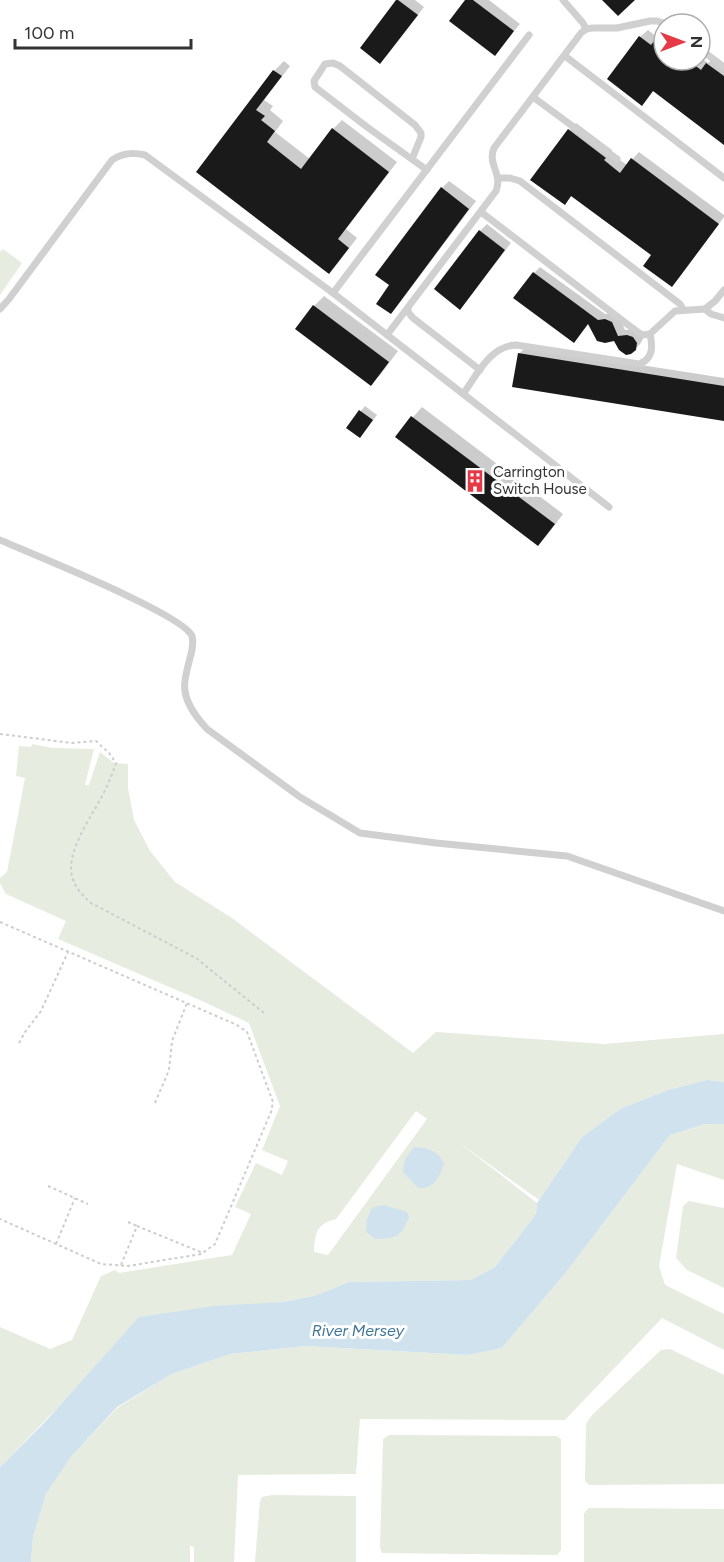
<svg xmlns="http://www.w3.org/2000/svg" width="724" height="1562" font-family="Figtree,sans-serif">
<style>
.green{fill:#e6ecdf;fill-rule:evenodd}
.water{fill:#cfe2ee}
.shadow{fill:#0003}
.building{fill:#1a1a1a}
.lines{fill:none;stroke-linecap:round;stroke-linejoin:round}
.path{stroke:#cdcdcd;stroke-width:2;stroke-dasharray:3 3;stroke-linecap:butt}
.lane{stroke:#d0d0d0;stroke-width:7}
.labels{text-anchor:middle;stroke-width:6;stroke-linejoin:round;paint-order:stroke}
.poi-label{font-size:15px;fill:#333;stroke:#fff;text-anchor:start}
.water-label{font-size:16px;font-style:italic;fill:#3f7597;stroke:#fff}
</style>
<rect width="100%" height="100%" fill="#fff"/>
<g class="green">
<polygon points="3,249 22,263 0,295 0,252"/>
<path d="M32 744 53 748 94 749 85 785H89L100 752 114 763 128 764V788L134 820 150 851 175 882 232 918 413 1053 436 1032 604 1044 724 1034V1082L707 1080 668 1090 620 1109 582 1137 539 1200 457 1141 537 1203 536 1214 495 1267 471 1280 349 1282 314 1296 283 1302 140 1317 69 1396 0 1467V1327L50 1349 72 1340 101 1276 115 1270 119 1273 232 1255 251 1214 235 1207 256 1163 282 1175 288 1161 262 1150 280 1106 249 1023 202 1001 58 939 66 921 6 894 0 883V878L7 872 25 778 16 776 19 746 31 747ZM416 1111 427 1119 328 1255 314 1252C315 1233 316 1224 336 1219Z"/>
<polygon points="705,1124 724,1124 724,1180 677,1164 659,1266 665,1285 724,1314 724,1350 662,1318 565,1420 360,1419 356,1474 238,1475 234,1562 194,1562 194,1547 190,1546 190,1562 31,1562 33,1537 46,1494 71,1457 117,1408 172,1374 230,1354 305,1346 468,1355 502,1348 567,1271 670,1135"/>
<polygon points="689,1201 724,1208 724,1288 687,1270 676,1258 683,1206"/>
<polygon points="670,1349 724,1375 724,1484 589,1485 585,1481 586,1424 592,1415 661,1350"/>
<polygon points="389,1435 556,1436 561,1439 561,1550 557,1555 382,1553 380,1548 383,1439"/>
<polygon points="272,1495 356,1496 356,1562 255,1562 260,1501 262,1497"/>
<polygon points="589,1508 724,1509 724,1562 584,1562 584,1513"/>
</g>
<g class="water">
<polygon points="707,1080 724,1082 724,1124 705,1124 670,1135 567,1271 502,1348 468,1355 305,1346 230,1354 172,1374 117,1407 71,1457 46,1494 33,1537 31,1562 0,1562 0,1467 45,1422 139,1317 214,1306 283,1302 314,1296 349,1282 471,1280 495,1267 536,1214 537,1203 582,1137 620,1109 668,1090"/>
<path d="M414 1147C428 1148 438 1150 444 1164 439 1177 435 1189 418 1188L403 1172 405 1159Z"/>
<path d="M383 1205 407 1212 409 1217C401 1236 397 1239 376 1239L366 1232 367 1219 372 1208Z"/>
</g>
<g class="shadow">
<polygon points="398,0 415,0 424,7 387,55 380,62 362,48"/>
<polygon points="467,0 489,0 520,24 495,54"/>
<polygon points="648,30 658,38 664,31 664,60 700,60 700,57 708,63 715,57 724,64 724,143 654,90 649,96 640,37"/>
<polygon points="284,61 290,66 264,100 273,106 270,110 283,121 275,132 310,159 333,129 342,120 397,162 346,229 357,238 338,263 329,272 198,172 274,71"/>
<polygon points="576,123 612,150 610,153 627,165 639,152 724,215 724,217 679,278 672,285 653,255 573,195 565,203 569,130"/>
<polygon points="449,181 476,201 398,305 391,313 392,285 442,188"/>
<polygon points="487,224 511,243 467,300 480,231"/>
<polygon points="540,267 605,314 613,313 619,316 625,330 635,329 642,333 643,339 640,344 633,351 589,323 574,341 534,273"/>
<polygon points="324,296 398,351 381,374 371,384 297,328 314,306"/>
<polygon points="526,347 724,378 724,419 519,354"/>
<polygon points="365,406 377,415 364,432 348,427"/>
<polygon points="422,407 563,514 548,534 538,544 397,437 413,417"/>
</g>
<g class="building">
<polygon points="396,0 398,0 418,15 380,64 360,48"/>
<polygon points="465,0 473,0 514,31 495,56 449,21"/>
<polygon points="602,0 635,0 618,16"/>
<polygon points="663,29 664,60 688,60 701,70 706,63 724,76 724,145 653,91 642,106 607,79 639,36 651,45"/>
<polygon points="273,70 282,76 256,110 265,116 261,120 275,131 267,142 301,169 332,128 389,172 338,239 349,248 329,274 196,172"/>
<polygon points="568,129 606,158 604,160 620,173 631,158 719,224 672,287 643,266 651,255 571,196 565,205 530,180"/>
<polygon points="441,187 469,209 391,314 376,304 389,285 375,275"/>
<polygon points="479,230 505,250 460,310 434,289"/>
<polygon points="533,272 598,320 605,319 612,322 618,336 627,335 633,337 637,343 636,350 631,354 626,355 619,350 614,341 605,343 597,341 588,324 574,343 513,298"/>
<polygon points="313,305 389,362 371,386 295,329"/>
<polygon points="518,353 724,386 724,421 512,387"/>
<polygon points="359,410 373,420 360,438 346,428"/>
<polygon points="411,416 555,524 538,546 395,437"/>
</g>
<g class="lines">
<g class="path">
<path d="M0 734 72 743 96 741 109 753 116 763C112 775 107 787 101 798 90 819 66 852 72 876 75 888 82 895 91 903L196 958 264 1013"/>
<polyline points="0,922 237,1025 247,1032 273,1102 271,1112 215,1244 201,1254 128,1266 101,1264 0,1219"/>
<polyline points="19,1043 25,1032 41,1011 68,952"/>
<polyline points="155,1103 169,1070 172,1041 187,1003"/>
<polyline points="48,1186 88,1204"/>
<polyline points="128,1222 137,1226"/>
<polyline points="56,1244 75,1198"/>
<polyline points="121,1265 137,1226 203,1253"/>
</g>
<g class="lane">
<polyline points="563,0 583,23 586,29"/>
<polyline points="700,49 724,67"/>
<polyline points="565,56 724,178"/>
<polyline points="533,97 617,159"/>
<polyline points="412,159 421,137 421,133 415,125 340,66 333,63 325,64 314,81 315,87 367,127 427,170"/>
<polyline points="499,178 510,178 520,181 680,304 683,309"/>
<polyline points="481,212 627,324 642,335 650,334 675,311 705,309 715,301 724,290"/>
<polyline points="333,293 529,35"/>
<polyline points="408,308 408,312 413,318 480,370"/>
<path d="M0 309 9 299 112 160C122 153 133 152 145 155L333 293 609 507"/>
<polyline points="705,309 711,314 724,318"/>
<path d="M387 335 496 191C503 174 487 164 494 148L581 33 586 29 593 28H617L650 21H657L667 24"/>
<path d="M463 394C477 375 490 346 516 345L639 364C653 359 653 347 650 334"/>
<path d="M0 540C29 553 183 614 192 636 194 643 192 651 190 658 188 666 186 673 185 681 182 699 195 716 207 729L300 797 360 833 436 843 567 856 724 911"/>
</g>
</g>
<defs>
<g id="building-bare" transform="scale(1.8)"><path d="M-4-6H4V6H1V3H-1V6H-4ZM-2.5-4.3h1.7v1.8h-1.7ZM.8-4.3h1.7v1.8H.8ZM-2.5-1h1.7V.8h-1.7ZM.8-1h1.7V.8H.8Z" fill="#e63946" stroke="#fff" stroke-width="2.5" paint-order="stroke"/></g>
</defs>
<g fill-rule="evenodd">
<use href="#building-bare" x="475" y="481"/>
</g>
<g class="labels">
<g class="poi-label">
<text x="493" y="477">Carrington<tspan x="493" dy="17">Switch House</tspan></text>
</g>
<g class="water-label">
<text x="358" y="1336">River Mersey</text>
</g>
</g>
<g transform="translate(682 42) rotate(90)"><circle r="28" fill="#ffffff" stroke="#adadad" stroke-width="1.5"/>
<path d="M0-4.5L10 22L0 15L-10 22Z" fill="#e63946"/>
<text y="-9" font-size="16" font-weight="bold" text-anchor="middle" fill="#333333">N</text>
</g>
<path d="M15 39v9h176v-9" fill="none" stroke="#333333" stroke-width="3"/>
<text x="24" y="39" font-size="18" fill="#333333" stroke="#ffffff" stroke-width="4.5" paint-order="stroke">100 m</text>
</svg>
